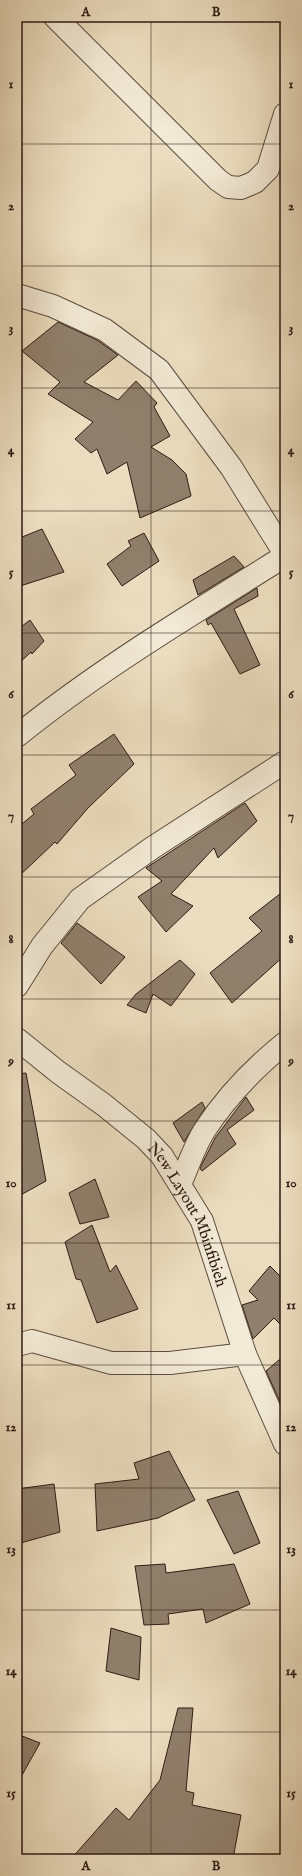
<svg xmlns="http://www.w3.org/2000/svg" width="302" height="1876" font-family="'IM FELL English',serif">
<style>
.building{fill:#8f806d;stroke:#2c1a13}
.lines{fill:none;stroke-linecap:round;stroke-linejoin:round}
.street-casing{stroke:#5c4b3e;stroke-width:24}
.street{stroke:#f2ead6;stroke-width:22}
.grid{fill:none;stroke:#2c1a13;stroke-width:1;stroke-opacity:0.55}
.labels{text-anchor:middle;stroke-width:3;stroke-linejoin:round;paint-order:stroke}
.street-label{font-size:16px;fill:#2c1a13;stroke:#f2ead6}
.neatline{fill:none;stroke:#2c1a13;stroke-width:1.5}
.grid-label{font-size:13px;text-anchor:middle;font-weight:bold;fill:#2c1a13}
</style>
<rect width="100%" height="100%" fill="#ebdec0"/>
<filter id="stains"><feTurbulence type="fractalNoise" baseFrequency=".005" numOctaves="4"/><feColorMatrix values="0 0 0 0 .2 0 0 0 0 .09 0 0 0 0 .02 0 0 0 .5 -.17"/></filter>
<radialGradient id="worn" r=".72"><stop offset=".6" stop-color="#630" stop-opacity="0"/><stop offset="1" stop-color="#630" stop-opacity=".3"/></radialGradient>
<g class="building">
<polygon points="58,322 97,340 118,355 84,382 118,400 136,381 157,403 154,407 170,436 151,447 172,460 186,474 191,496 140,518 127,462 107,474 97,449 91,453 75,439 93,422 48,394 60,382 22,351"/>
<polygon points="42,529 64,572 17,587 17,539"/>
<polygon points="144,533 159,561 122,586 107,564 131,546 128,541"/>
<polygon points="234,556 244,567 198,595 193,580"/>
<polygon points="257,588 258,596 234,609 260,665 240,674 211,623 208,625 206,620"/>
<polygon points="30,620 44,641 32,654 31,652 17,665 17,630"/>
<polygon points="114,734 134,764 88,808 57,844 55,842 17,878 17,828 34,814 31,809 76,775 69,765"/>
<polygon points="245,803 257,821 218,858 214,848 171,894 193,906 166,932 138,897 162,881 146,868"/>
<polygon points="285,890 285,955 232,1003 210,973 262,931 249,918"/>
<polygon points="77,923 125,957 101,984 61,943"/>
<polygon points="180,960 195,974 171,1006 153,994 146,1013 127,1005 136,994"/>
<polygon points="26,1073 46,1181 17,1197 17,1074"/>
<polygon points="246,1097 254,1110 227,1130 236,1144 202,1171 200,1168 215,1138"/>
<polygon points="202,1102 205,1108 184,1142 173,1123"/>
<polygon points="95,1179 109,1217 80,1224 69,1193"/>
<polygon points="92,1225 110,1272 116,1265 138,1309 97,1323 81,1280 76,1279 65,1242"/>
<polygon points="270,1266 285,1281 285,1329 274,1318 253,1339 242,1305 258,1300 249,1291"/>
<polygon points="285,1355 285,1413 266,1371"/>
<polygon points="169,1451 195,1500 158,1518 97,1531 95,1484 139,1479 134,1463"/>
<polygon points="54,1484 60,1532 17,1544 17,1489"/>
<polygon points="238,1491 260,1543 234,1554 207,1500"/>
<polygon points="165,1564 166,1573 234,1564 250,1604 206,1623 203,1609 168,1614 169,1624 144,1625 135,1566"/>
<polygon points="111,1628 141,1637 139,1680 106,1671"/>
<polygon points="178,1708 193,1708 186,1791 194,1793 192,1805 241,1815 233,1859 71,1859 116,1808 129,1820 160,1780"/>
<polygon points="17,1734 40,1743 17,1784"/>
</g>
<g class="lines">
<g class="street-casing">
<g id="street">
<polyline points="55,17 218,180 228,187 241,188 255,182 268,169 285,114"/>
<polyline points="17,295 53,306 105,330 159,370 231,467 285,554"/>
<path d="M17 736C101 668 194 613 285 556"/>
<polyline points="17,986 42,946 80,899 152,848 285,762"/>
<path id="s1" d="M17 1039 58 1072 104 1105 146 1139 162 1156 202 1221 245 1354 285 1444"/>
<path d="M180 1184C188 1167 194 1147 204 1131 226 1097 254 1068 285 1043"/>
<polyline points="17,1345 32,1341 111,1363 170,1363 245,1354"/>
</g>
</g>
<use href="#street" class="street"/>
</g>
<path class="grid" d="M151 17V1859M17 144H285M17 266H285M17 388H285M17 511H285M17 633H285M17 755H285M17 877H285M17 999H285M17 1121H285M17 1243H285M17 1365H285M17 1488H285M17 1610H285M17 1732H285"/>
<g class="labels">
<g class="street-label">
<text dy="6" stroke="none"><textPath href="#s1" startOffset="251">New Layout Mbinfibieh</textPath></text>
</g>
</g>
<rect width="302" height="1876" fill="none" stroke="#ebdec0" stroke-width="44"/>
<rect x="22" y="22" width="258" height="1832" class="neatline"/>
<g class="grid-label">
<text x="86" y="16">A</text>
<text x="216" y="16">B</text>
<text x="11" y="88">1</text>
<text x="291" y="88">1</text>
<text x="11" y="210">2</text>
<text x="291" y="210">2</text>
<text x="11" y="332">3</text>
<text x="291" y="332">3</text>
<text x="11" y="454">4</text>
<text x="291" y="454">4</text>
<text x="11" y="576">5</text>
<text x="291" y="576">5</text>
<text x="11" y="698">6</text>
<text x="291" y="698">6</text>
<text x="11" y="820">7</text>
<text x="291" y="820">7</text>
<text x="11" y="943">8</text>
<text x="291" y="943">8</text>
<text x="11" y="1065">9</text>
<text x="291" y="1065">9</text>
<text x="11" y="1187">10</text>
<text x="291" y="1187">10</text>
<text x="11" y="1309">11</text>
<text x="291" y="1309">11</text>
<text x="11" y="1431">12</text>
<text x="291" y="1431">12</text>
<text x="11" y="1553">13</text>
<text x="291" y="1553">13</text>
<text x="11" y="1675">14</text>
<text x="291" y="1675">14</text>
<text x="11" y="1797">15</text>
<text x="291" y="1797">15</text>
<text x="86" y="1870">A</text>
<text x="216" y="1870">B</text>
</g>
<rect width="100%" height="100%" filter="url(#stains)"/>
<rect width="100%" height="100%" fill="url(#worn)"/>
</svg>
